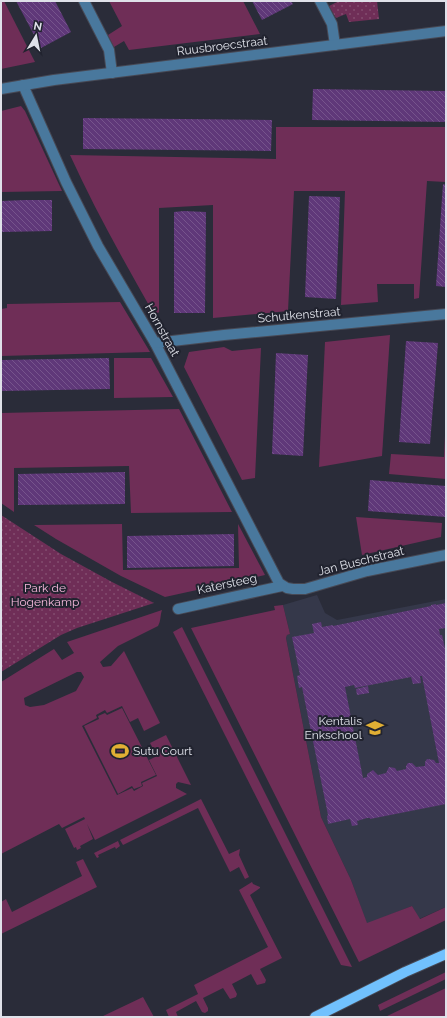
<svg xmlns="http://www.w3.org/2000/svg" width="447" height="1018" font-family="Raleway,sans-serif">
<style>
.built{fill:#35384a}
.grass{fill:#6f2e57;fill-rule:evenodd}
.park{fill:url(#park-dots)}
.building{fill:url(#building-back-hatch);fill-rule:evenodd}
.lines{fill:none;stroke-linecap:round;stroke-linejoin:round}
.minor-casing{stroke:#474955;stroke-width:12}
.major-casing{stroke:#474955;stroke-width:12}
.minor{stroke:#49789d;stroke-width:10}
.major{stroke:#71c1fe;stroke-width:10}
.labels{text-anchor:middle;stroke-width:4;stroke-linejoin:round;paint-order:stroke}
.street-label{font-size:12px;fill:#dfe1e9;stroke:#21232f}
.park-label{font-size:12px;fill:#f8b9dd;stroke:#21232f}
.poi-label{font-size:12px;fill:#dfe1e9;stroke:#21232f;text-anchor:end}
</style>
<defs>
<pattern id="park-dots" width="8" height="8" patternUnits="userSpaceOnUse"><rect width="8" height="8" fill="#6f2e57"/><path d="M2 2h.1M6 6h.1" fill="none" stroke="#834c6f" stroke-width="1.8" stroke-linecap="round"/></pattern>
<pattern id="building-back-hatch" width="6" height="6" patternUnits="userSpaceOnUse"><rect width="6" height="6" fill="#5f3879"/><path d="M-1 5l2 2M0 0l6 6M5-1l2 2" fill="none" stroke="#76548c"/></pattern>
</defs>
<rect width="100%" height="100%" fill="#2a2c39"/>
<polygon class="built" points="317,595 325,613 337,620 446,599 446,907 419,919 412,906 367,924 351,880 321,817 286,638 287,635 290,634 283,605"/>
<g class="grass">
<polygon points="1,1 4,1 35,62 1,69"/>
<polygon points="109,1 243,1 260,34 129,50 124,41 114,47 108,35 122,26"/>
<polygon points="21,106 25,111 62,191 1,192 1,111"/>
<path d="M276 127H446V182L427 181 419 298 414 299V284H377L378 302 341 305 345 191H294L288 311 213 318V205L159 208V312L155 316C125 263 95 210 70 155L276 159Z"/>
<polygon points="120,302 150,352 1,356 1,309 7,308 7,304"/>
<polygon points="390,335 382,456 319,467 325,342"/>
<polygon points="224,347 232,351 261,348 255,478 242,480 184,367 189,352"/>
<polygon points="114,358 151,358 173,397 114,398"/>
<polygon points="179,409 232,512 131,513 129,466 14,468 14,512 1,503 1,413"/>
<polygon points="446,414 446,479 389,474 391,454 444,457"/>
<polygon points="356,517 442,523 441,537 362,555"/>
<polygon points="122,524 123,570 239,568 238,524 265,575 165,597 121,576 56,539 34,525"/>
<polygon points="283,605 290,634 287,635 286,638 321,817 351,880 367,923 412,906 420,919 446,907 446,920 359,962 191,628 275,610 274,606"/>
<path d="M162 610C160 616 161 621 158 626L118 646 100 662 103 667 111 666 124 651 160 723 144 731 138 718 130 722 122 706 107 713 105 710 96 715 97 718 82 726 117 795 132 788 134 791 143 786 142 783 157 776 149 760 157 756 150 743 166 735 191 785 178 782 176 784V788L187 794 95 840 87 824 93 839 80 846 81 848 77 850 76 847 74 848 65 829 85 819 84 817 62 828 59 824 1 854V682L54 649 62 660 74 653 67 642ZM77 672H81L84 677 76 691 44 705 30 707 25 705 24 698Z"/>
<polygon points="182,627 352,967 341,965 173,632"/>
<polygon points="122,708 156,775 141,782 142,786 134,789 132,786 118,794 84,726 99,719 98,716 105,713 107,715"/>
<polygon points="201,799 229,854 240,849 239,855 249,877 245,879 239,867 230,872 198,808 123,845 120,840"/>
<polygon points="118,841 120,846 116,849 115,847 98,855 99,857 97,858 94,853"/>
<polygon points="83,859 97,887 1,934 1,902 6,899 12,912 82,876 76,862"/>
<polygon points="252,882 253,884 260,887 260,888 250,895 282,958 260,969 266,980 265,983 257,985 251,974 232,984 237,994 236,997 230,999 223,988 203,998 208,1008 208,1011 205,1013 202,1012 196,1001 176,1012 178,1017 169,1017 166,1010 198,994 194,985 268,947 239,890"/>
<polygon points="446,972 446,979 380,1011 378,1005"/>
<polygon points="446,988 446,1017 385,1017"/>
<polygon points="143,997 154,1017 100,1017 101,1017"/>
</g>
<g class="park">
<polygon points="339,1 377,1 379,19 349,22 346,14 336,18 329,6"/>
<polygon points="1,515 61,554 112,582 154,603 77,628 61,635 1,672"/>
</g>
<g class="building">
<polygon points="16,1 55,1 71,32 41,48"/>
<polygon points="252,1 291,1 293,4 262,20"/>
<polygon points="313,89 446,91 446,122 312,120"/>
<polygon points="83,118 272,120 271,151 83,149"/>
<polygon points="443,184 446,185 446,287 436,286"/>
<polygon points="309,196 340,197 336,299 305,297"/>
<polygon points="25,200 52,200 52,231 1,232 1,201"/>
<polygon points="184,211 206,212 205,313 174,313 174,212"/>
<polygon points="406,341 438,343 430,444 399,442"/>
<polygon points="276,353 308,355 303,456 272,454"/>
<polygon points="109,358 110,389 2,391 2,360"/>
<polygon points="125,472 125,504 18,505 18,474"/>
<polygon points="370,480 446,486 446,517 368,511"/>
<polygon points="234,534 234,566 127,568 127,536"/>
<path d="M446 603V628L439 629 440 635H442L446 653V804L370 819V818H367L357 821 358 825 352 826 350 819 328 824 327 816 328 815 302 687 299 688 297 676 300 675 292 637 314 633 312 624 321 622 322 627 333 625V626L431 606V605L436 604V605ZM420 676H422L439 763H436L434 760 427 759 425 762V766L416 767 412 763H408L406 766V769L397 771 395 768 389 767 386 773 378 775 373 770 367 774V777L363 778 345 687 354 685 355 688 411 677 413 684 421 683Z"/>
<polygon points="368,686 369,693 357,695 356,689"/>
</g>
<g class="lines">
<g class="minor-casing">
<g id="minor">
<polyline points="84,1 109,50 112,73"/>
<polyline points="320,1 332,24 335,45"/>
<polyline points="23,85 66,182 98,246 155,343 279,583 287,588 293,589 305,589 367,571 446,555"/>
<polyline points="1,89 54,80 446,31"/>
<polyline points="155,343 224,335 446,314"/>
<polyline points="178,609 282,586"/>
</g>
</g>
<g class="major-casing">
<polyline id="major" points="315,1017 405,972 446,954"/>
</g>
<use href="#minor" class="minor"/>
<use href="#major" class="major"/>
</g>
<defs>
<g id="school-bare" transform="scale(1.38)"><path d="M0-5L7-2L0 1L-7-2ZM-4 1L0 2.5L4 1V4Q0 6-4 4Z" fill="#e1af34" stroke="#21232f" stroke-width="2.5" paint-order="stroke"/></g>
<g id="stadium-bare" transform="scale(1.38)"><path d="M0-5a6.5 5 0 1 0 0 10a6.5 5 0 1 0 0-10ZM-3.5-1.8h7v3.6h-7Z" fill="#e1af34" stroke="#21232f" stroke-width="2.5" paint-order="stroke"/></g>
</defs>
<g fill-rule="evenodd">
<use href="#school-bare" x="375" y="728"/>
<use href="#stadium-bare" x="120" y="751"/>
</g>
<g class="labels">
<g class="street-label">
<text transform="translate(222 46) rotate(-7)" y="4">Ruusbroecstraat</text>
<text transform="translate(299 315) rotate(-5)" y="4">Schutkenstraat</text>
<text transform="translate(162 330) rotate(61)" y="4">Hornstraat</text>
<text transform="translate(361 561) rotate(-14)" y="4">Jan Buschstraat</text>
<text transform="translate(227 584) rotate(-12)" y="4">Katersteeg</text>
</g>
<g class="park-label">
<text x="45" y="592">Park de<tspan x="45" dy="14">Hogenkamp</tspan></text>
</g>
<g class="poi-label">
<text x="362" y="725">Kentalis<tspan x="362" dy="14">Enkschool</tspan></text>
<text x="133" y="755" text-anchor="start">Sutu Court</text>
</g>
</g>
<rect width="447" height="1018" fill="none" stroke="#dfe1e9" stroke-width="4"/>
<g transform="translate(36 36) rotate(10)" stroke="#21232f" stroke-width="3" paint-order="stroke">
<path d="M0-3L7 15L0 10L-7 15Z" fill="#dfe1e9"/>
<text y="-6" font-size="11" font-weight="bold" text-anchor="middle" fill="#dfe1e9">N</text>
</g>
</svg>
